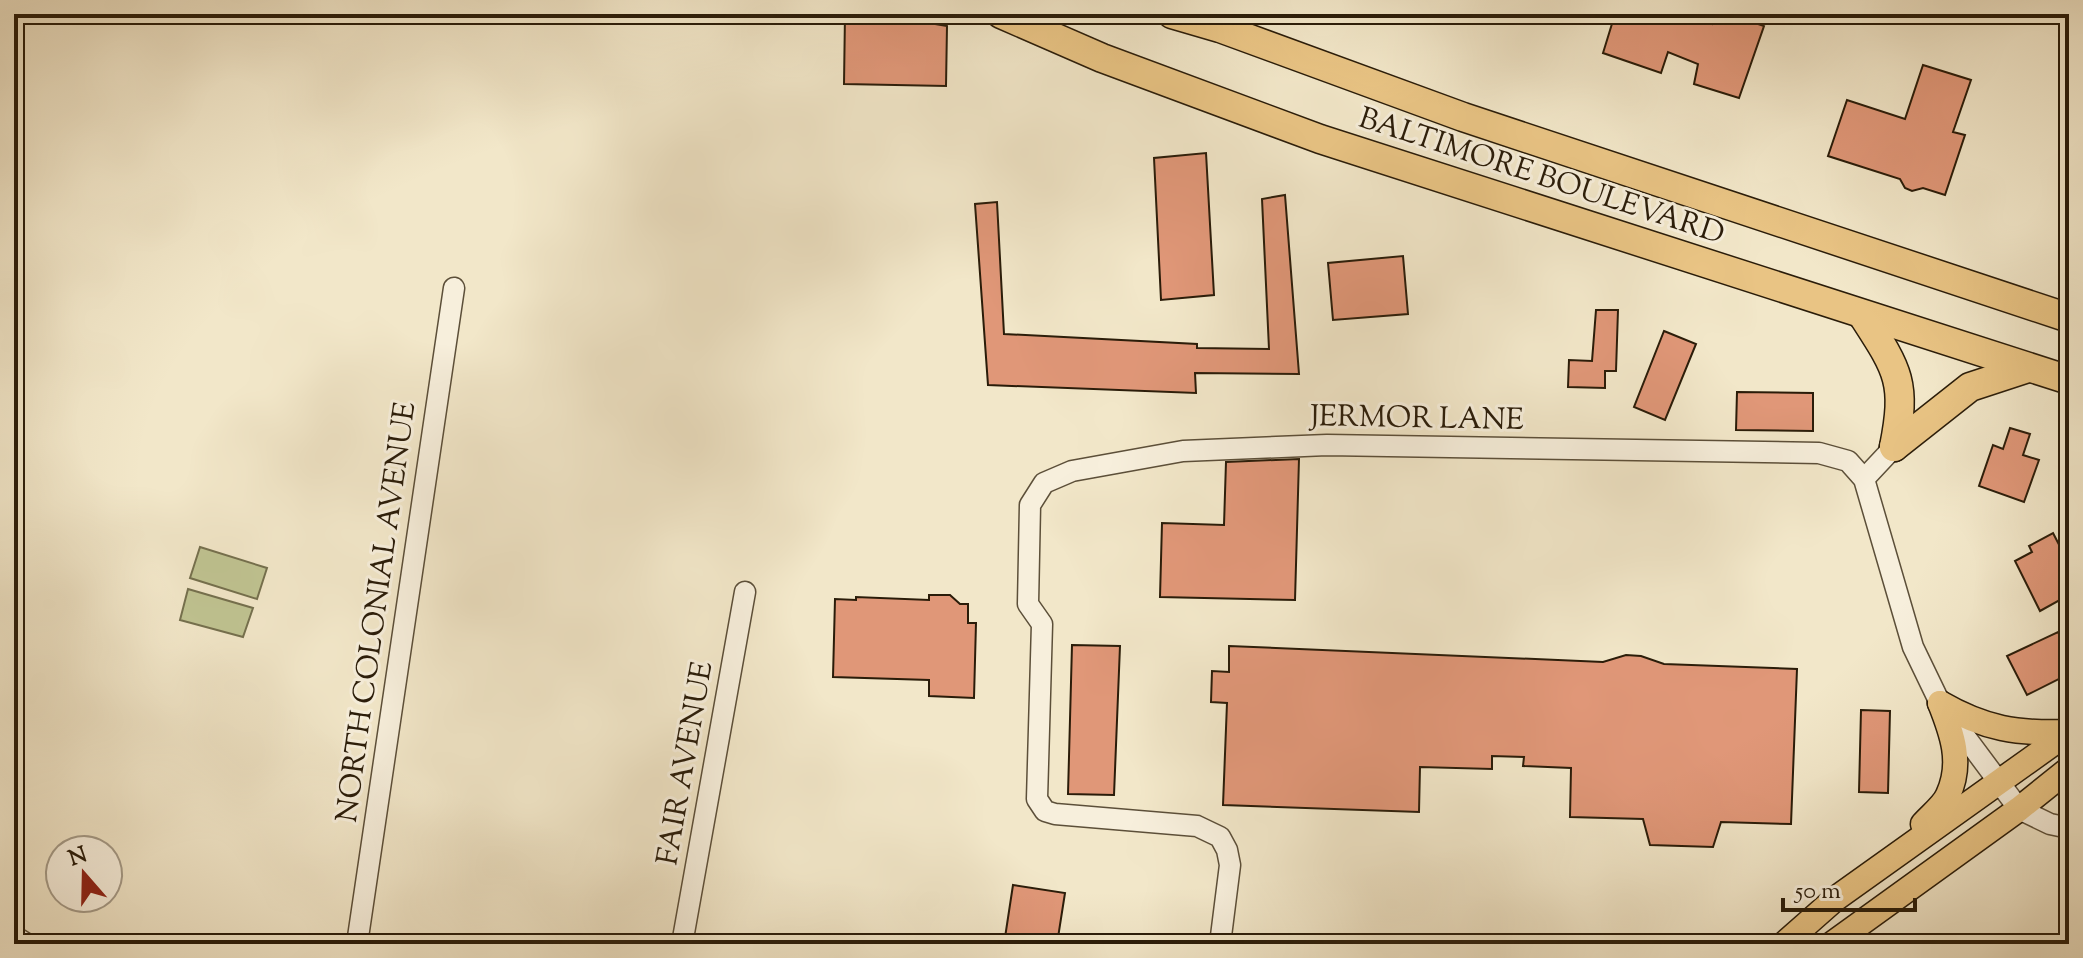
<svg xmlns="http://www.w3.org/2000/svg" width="2083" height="958" font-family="'Sorts Mill Goudy',serif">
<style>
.green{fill:#c0c492;stroke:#75704e;stroke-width:2}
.building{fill:#e09778;stroke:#2a1c09;stroke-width:2}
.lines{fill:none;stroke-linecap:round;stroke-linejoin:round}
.minor-casing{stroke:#5c4f39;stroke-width:23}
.major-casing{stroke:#2a1c09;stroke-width:27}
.highway-casing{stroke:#2a1c09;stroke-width:31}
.minor{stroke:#f7efdc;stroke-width:20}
.major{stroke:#e9c484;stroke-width:24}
.highway{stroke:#e9c484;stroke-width:28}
.labels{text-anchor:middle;stroke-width:6;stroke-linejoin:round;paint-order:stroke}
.street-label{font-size:30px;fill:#2a1c09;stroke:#f7efdc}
</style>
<rect width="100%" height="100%" fill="#f2e7c9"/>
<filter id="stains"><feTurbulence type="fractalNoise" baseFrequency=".0025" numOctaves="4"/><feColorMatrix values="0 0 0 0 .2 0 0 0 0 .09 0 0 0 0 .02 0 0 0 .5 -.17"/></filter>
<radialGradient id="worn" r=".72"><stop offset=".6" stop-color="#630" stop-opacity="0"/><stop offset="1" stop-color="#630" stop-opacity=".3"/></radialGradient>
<g class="green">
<polygon points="200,547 267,568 257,599 190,578"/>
<polygon points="188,589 253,608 243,637 180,620"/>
</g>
<g class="building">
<polygon points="845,14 876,14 947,26 946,86 844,84"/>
<polygon points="1615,14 1676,14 1712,24 1716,14 1729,14 1764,26 1739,98 1694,84 1698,64 1668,52 1661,73 1603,53"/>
<polygon points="1923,65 1971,80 1953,132 1965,135 1945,195 1923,188 1912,191 1905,188 1900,179 1828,156 1847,100 1905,119"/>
<polygon points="1206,153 1214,295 1161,300 1154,158"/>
<polygon points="1285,195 1299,374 1195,373 1196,393 988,385 975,204 997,202 1004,334 1197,344 1197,348 1269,349 1262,199"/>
<polygon points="1403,256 1408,314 1333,320 1328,263"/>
<polygon points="1596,310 1618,310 1616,371 1605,371 1605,388 1568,387 1569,360 1592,361"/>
<polygon points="1664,331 1696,344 1665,420 1634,407"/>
<polygon points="1737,392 1813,393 1813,431 1736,430"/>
<polygon points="2010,428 2030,434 2023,455 2039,460 2024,502 1979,486 1993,445 2003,449"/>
<polygon points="1299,459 1295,600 1160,597 1162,523 1224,525 1226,462"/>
<polygon points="2053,533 2069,564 2069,595 2040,611 2015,561 2032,552 2029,546"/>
<polygon points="929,595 950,595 960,604 968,604 968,623 976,623 974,698 929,696 929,680 833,677 835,599 856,600 856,597 929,600"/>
<polygon points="2058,632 2069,655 2069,674 2027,695 2007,656"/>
<polygon points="1072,645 1120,646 1114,795 1068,794"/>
<polygon points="1229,646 1603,662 1626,655 1641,656 1664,664 1797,669 1791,824 1721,822 1713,847 1650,845 1643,819 1570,817 1571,768 1523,766 1524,757 1492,756 1492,769 1420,767 1419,812 1223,805 1227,703 1211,702 1212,671 1229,672"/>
<polygon points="1861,710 1890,711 1888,793 1859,792"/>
<polygon points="1013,885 1065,893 1057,944 1004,944"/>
</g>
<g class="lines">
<g class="minor-casing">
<g id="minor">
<polyline points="1864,479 1894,447"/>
<polyline points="14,936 27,944"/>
<polyline points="357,944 454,288"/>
<polyline points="682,944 745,592"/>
<polyline points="1220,944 1230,865 1227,850 1220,837 1197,826 1055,814 1045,811 1037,799 1042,624 1028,604 1030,505 1044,483 1072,471 1183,451 1327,445 1819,453 1848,461 1864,479 1913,647 1940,703 2019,809 2050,824 2069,828"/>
</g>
</g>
<g class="major-casing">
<g id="major">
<path d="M1940 703C1985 729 2017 734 2069 732"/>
<path d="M1923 824C1931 815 1944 805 1948 795 1963 763 1952 733 1940 703"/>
<polyline points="1784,944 1835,899 2069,732"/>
<polyline points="1832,944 2019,809 2069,769"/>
</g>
</g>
<g class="highway-casing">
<g id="highway">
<polyline points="1001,14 1102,58 1320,139 2069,380"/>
<polyline points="1172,14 1220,28 1463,117 2069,318"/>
<path d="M1863 316C1898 370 1907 382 1894 447"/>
<polyline points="1894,447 1970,387 2028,368"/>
</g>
</g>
<use href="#minor" class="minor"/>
<use href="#major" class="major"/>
<use href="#highway" class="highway"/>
</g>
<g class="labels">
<g class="street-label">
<text transform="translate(1542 175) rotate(18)" y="10">BALTIMORE BOULEVARD</text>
<text transform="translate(1417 417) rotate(1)" y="10">JERMOR LANE</text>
<text transform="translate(375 612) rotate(-82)" y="10">NORTH COLONIAL AVENUE</text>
<text transform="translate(684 763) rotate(-80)" y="10">FAIR AVENUE</text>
</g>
</g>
<rect width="2083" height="958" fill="none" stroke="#f2e7c9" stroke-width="48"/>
<rect x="16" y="16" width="2051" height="926" fill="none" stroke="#2a1c09" stroke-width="4"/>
<rect x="24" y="24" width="2035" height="910" fill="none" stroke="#2a1c09" stroke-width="2"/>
<g transform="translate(84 874) rotate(340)"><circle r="38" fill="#f7efdc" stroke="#a59b88" stroke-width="2"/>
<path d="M0-6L14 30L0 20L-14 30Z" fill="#8f2418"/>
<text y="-12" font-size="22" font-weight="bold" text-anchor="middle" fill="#2a1c09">N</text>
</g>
<path d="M1783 898v12h132v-12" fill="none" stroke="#2a1c09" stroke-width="4"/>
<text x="1795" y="898" font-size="24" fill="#2a1c09" stroke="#f7efdc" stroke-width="6" paint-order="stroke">50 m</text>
<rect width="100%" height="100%" filter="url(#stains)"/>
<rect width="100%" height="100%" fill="url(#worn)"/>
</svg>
